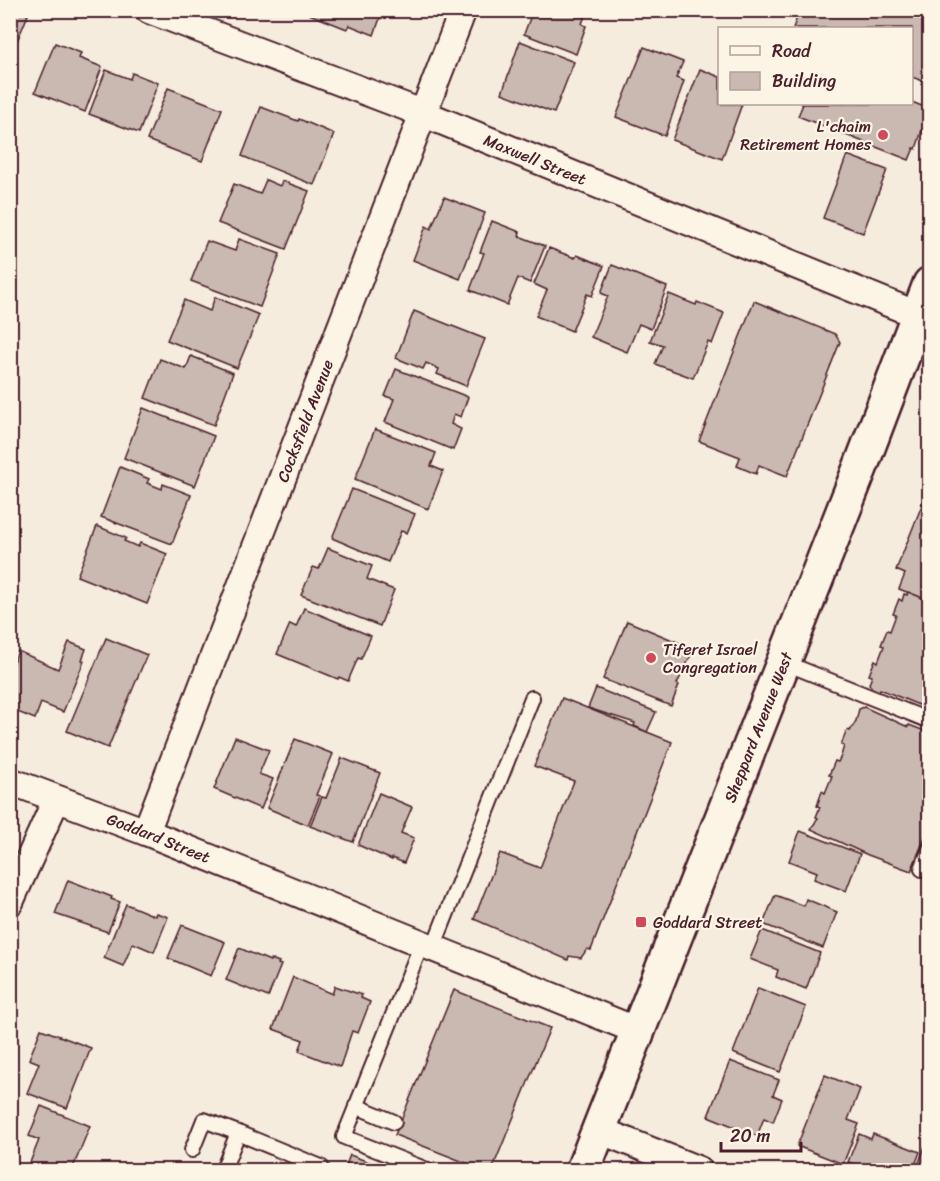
<svg xmlns="http://www.w3.org/2000/svg" width="940" height="1181" font-family="Sriracha,sans-serif">
<style>
.building{fill:#cab9b1;stroke:#4a1f2b;stroke-width:1.5}
.lines{fill:none;stroke-linecap:round;stroke-linejoin:round}
.lane-casing{stroke:#4a1f2b;stroke-width:18}
.street-casing{stroke:#4a1f2b;stroke-width:30}
.secondary-casing{stroke:#4a1f2b;stroke-width:38}
.lane{stroke:#fcf5e5;stroke-width:14}
.street{stroke:#fcf5e5;stroke-width:26}
.secondary{stroke:#fcf5e5;stroke-width:33}
.poi-dot{fill:#d1495b;stroke:#fcf5e5;stroke-width:2}
.labels{text-anchor:middle;stroke-width:4.5;stroke-linejoin:round;paint-order:stroke}
.poi-label{font-size:16px;fill:#4a1f2b;stroke:#fcf5e5;text-anchor:start}
.street-label{font-size:16px;fill:#4a1f2b;stroke:#fcf5e5}
</style>
<rect width="100%" height="100%" fill="#f5ecde"/>
<filter id="ink" filterUnits="userSpaceOnUse"><feTurbulence type="fractalNoise" baseFrequency=".0167" numOctaves="2"/><feDisplacementMap in="SourceGraphic" scale="12" xChannelSelector="R" yChannelSelector="G"/><feConvolveMatrix kernelMatrix="1 2 1 2 8 2 1 2 1" color-interpolation-filters="sRGB"/></filter>
<g filter="url(#ink)">
<g class="building">
<polygon points="10,10 17,10 28,15 12,53 10,53"/>
<polygon points="310,10 383,10 374,35 349,25 347,29 309,14"/>
<polygon points="533,10 587,10 582,24 586,26 576,54 524,34"/>
<polygon points="800,10 930,10 930,84 912,77 912,28 793,28"/>
<polygon points="520,41 574,62 554,113 502,93"/>
<polygon points="55,43 81,53 79,58 102,67 85,112 35,92"/>
<polygon points="644,47 683,62 676,78 684,81 665,136 616,117"/>
<polygon points="700,69 720,77 720,104 742,104 722,159 672,140"/>
<polygon points="106,70 130,79 132,73 158,83 139,133 89,114"/>
<polygon points="168,88 222,109 202,161 147,140"/>
<polygon points="912,102 929,109 925,120 927,122 924,128 923,127 916,149 914,148 909,160 798,116 803,104 801,104 912,104"/>
<polygon points="261,107 298,121 299,119 334,134 314,185 242,156"/>
<polygon points="847,155 887,170 863,233 823,218"/>
<polygon points="266,180 280,186 282,181 309,191 286,249 218,223 234,184 260,194"/>
<polygon points="444,197 485,213 460,279 413,260 426,226 431,229"/>
<polygon points="492,221 520,232 519,236 545,246 530,283 518,278 507,305 470,290 484,253 480,252"/>
<polygon points="239,239 280,254 260,307 191,281 207,241 235,251"/>
<polygon points="549,248 575,258 577,255 604,266 592,296 587,294 572,331 536,316 547,290 534,284"/>
<polygon points="612,265 667,287 651,329 639,324 627,352 591,337 608,296 601,293"/>
<polygon points="669,294 696,305 697,302 724,313 712,344 708,342 693,378 655,364 663,345 650,341"/>
<polygon points="215,297 259,315 237,368 167,340 184,300 210,311"/>
<polygon points="754,301 835,334 840,342 787,476 759,465 756,474 737,466 740,457 699,441"/>
<polygon points="414,311 485,339 466,386 437,374 439,369 426,363 423,369 396,358"/>
<polygon points="191,356 233,373 214,425 145,398 160,359 186,369"/>
<polygon points="396,369 468,397 461,417 454,414 451,424 461,429 453,450 385,422 394,399 385,396"/>
<polygon points="143,408 214,436 195,486 124,458"/>
<polygon points="375,429 436,453 431,466 443,471 428,509 355,479"/>
<polygon points="120,467 149,479 147,483 162,489 163,484 191,495 172,544 101,517"/>
<polygon points="930,485 930,601 899,589 905,574 896,570"/>
<polygon points="352,489 415,514 407,533 401,531 388,562 332,538"/>
<polygon points="97,526 126,538 124,541 138,547 140,543 167,554 147,604 77,576"/>
<polygon points="328,548 372,566 367,579 394,590 380,626 301,595 313,567 319,569"/>
<polygon points="908,592 930,601 930,699 926,708 880,689 879,691 872,688 869,684 872,676 869,675 875,660 878,662 884,646 881,645 887,630 890,631 896,615 893,614 899,599 902,601 904,594 907,595"/>
<polygon points="304,608 371,636 361,659 358,658 348,681 339,677 338,679 277,654 290,624 296,627"/>
<polygon points="627,621 694,649 677,684 679,685 671,706 603,679"/>
<polygon points="106,638 147,655 108,748 67,731"/>
<polygon points="69,642 86,649 82,660 84,661 63,712 41,703 35,719 10,709 10,664 12,665 18,651 58,669"/>
<polygon points="596,688 656,712 647,732 634,726 635,723 588,708"/>
<polygon points="562,698 672,742 591,950 587,949 581,958 569,956 568,960 474,919 500,853 540,868 574,781 534,766"/>
<polygon points="864,707 908,727 909,725 930,733 930,825 911,871 868,855 811,829 818,818 816,817 820,807 817,806 822,791 825,793 832,776 829,775 835,761 838,762 841,756 844,746 841,745 847,730 850,731 856,721 859,709"/>
<polygon points="235,737 269,750 259,774 273,779 261,809 214,789"/>
<polygon points="295,739 333,754 316,795 320,796 308,825 267,808"/>
<polygon points="342,758 380,773 353,842 310,826 322,797 326,798"/>
<polygon points="379,793 412,807 401,833 414,838 404,863 392,858 392,860 358,845"/>
<polygon points="800,831 860,854 846,891 814,879 817,872 789,861"/>
<polygon points="68,880 112,897 111,899 120,902 108,932 55,914"/>
<polygon points="775,895 804,906 806,899 837,912 823,948 763,924"/>
<polygon points="126,904 155,916 156,913 168,917 154,952 133,943 123,966 104,958"/>
<polygon points="182,925 225,942 211,976 168,958"/>
<polygon points="762,930 820,953 806,989 776,977 778,970 750,959"/>
<polygon points="239,948 270,961 271,959 279,962 278,964 281,965 268,997 226,980"/>
<polygon points="293,977 332,994 335,986 362,995 361,998 370,1002 358,1033 352,1031 340,1067 299,1051 303,1040 273,1029"/>
<polygon points="758,988 806,1007 780,1072 733,1053"/>
<polygon points="454,990 550,1028 492,1170 484,1170 395,1135"/>
<polygon points="41,1029 91,1048 67,1108 27,1093 39,1063 29,1059"/>
<polygon points="730,1061 779,1080 773,1095 782,1099 773,1122 764,1118 757,1136 708,1116"/>
<polygon points="825,1075 860,1089 848,1120 859,1124 843,1164 797,1146"/>
<polygon points="41,1106 90,1126 72,1170 27,1170 39,1140 29,1136"/>
<polygon points="859,1134 871,1139 873,1134 920,1152 913,1170 871,1170 848,1162"/>
<polygon points="928,1139 930,1170 916,1170"/>
<polygon points="350,1155 390,1170 344,1170"/>
</g>
<g class="lines">
<g class="lane-casing">
<g id="lane">
<polyline points="783,662 930,721"/>
<polyline points="922,869 930,849"/>
<polyline points="422,943 344,1137 427,1170"/>
<polyline points="433,948 532,698"/>
<polyline points="356,1106 394,1122"/>
<polyline points="192,1150 204,1120 238,1133"/>
<polyline points="223,1170 238,1133 321,1167"/>
</g>
</g>
<g class="street-casing">
<g id="street">
<path id="s1" d="M149 10 422 113 930 320"/>
<path id="s2" d="M10 781 146 832 638 1031"/>
<path id="s3" d="M146 832 463 10"/>
<polyline points="10,902 56,800"/>
<polyline points="599,1130 699,1170"/>
</g>
</g>
<g class="secondary-casing">
<g id="secondary">
<path id="s4" d="M583 1170 864 458 930 284"/>
</g>
</g>
<use href="#lane" class="lane"/>
<use href="#street" class="street"/>
<use href="#secondary" class="secondary"/>
</g>
</g>
<g class="poi-dot">
<circle cx="883" cy="135" r="6"/>
<circle cx="651" cy="658" r="6"/>
<rect x="635" y="916" width="12" height="12" rx="3"/>
</g>
<g class="labels">
<g class="poi-label">
<text x="871" y="132" text-anchor="end">L'chaim<tspan x="871" dy="18">Retirement Homes</tspan></text>
<text x="663" y="655">Tiferet Israel<tspan x="663" dy="18">Congregation</tspan></text>
<text x="653" y="928">Goddard Street</text>
</g>
<g class="street-label">
<text dy="6" stroke="none"><textPath href="#s1" startOffset="414">Maxwell Street</textPath></text>
<text dy="6" stroke="none"><textPath href="#s3" startOffset="441">Cocksfield Avenue</textPath></text>
<text dy="6" stroke="none"><textPath href="#s4" startOffset="476">Sheppard Avenue West</textPath></text>
<text dy="6" stroke="none"><textPath href="#s2" startOffset="159">Goddard Street</textPath></text>
</g>
</g>
<rect width="940" height="1181" fill="none" stroke="#fcf5e5" stroke-width="36"/>
<rect x="18" y="18" width="904" height="1145" fill="none" stroke="#4a1f2b" stroke-width="2" filter="url(#ink)"/>
<rect x="718" y="27" width="195" height="78" fill="#fcf5e5" stroke="#b59f9b" stroke-width="1.5"/>
<rect x="730" y="46" width="30" height="9" fill="#fcf5e5" stroke="#b59f9b" stroke-width="1.5"/>
<text x="772" y="57" font-size="18" fill="#4a1f2b">Road</text>
<rect x="730" y="72" width="30" height="18" fill="#cab9b1" stroke="#b59f9b" stroke-width="1.5"/>
<text x="772" y="87" font-size="18" fill="#4a1f2b">Building</text>
<path d="M721 1142v9h80v-9" fill="none" stroke="#4a1f2b" stroke-width="3"/>
<text x="730" y="1142" font-size="18" fill="#4a1f2b" stroke="#fcf5e5" stroke-width="4.5" paint-order="stroke">20 m</text>
</svg>
